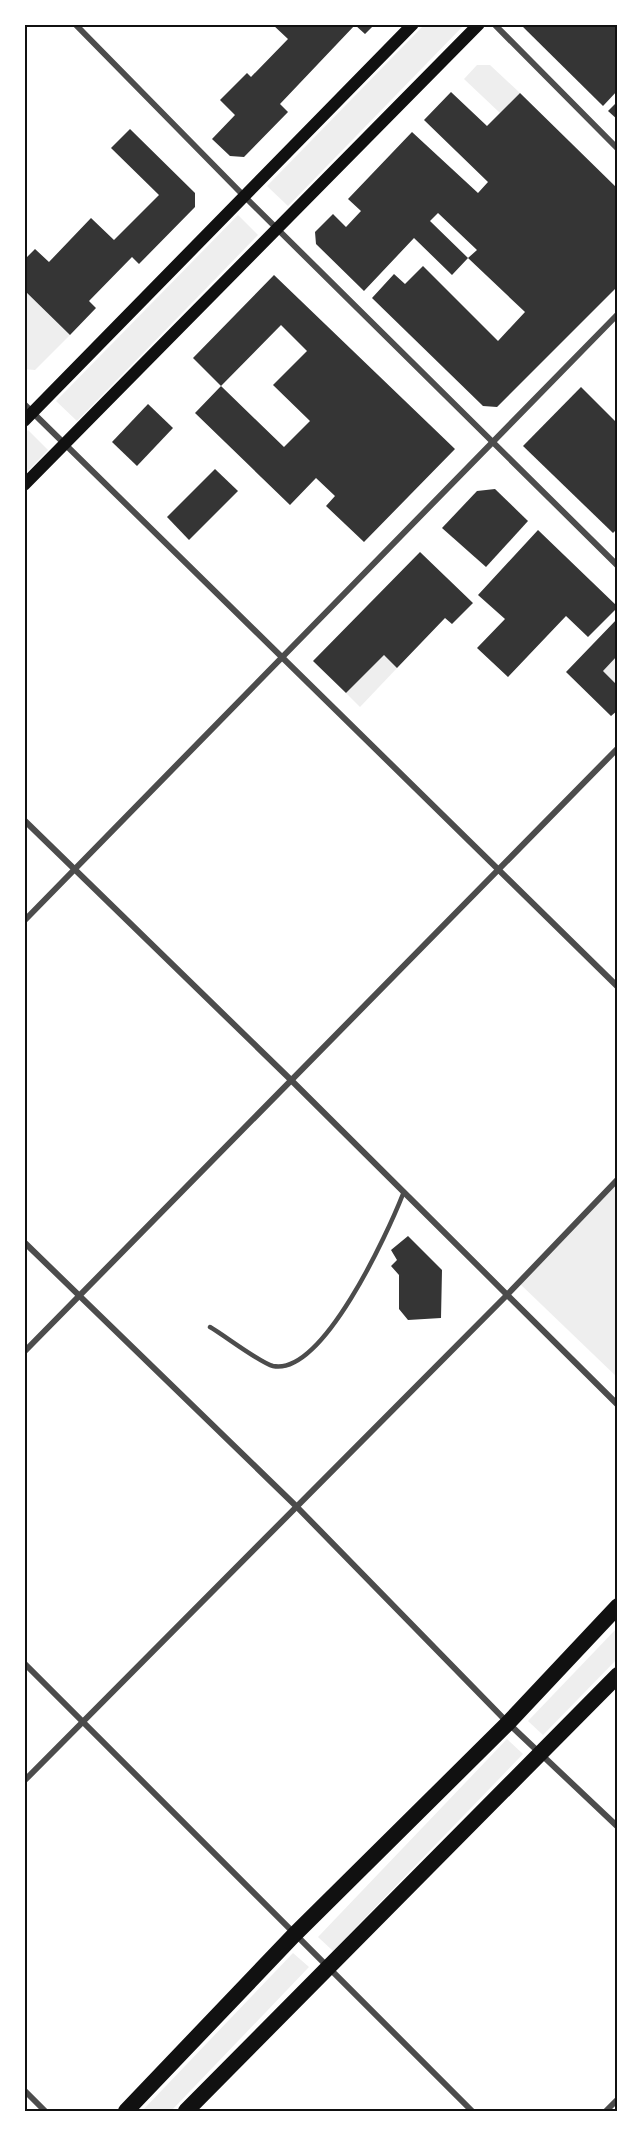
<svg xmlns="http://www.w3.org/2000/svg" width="642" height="2135" font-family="Manrope,sans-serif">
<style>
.green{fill:#eee}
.building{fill:#353535}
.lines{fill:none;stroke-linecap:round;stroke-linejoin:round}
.service{stroke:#4c4c4c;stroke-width:4.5}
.minor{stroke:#4c4c4c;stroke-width:6}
.secondary{stroke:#111;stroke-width:12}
.trunk{stroke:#111;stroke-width:16}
.neatline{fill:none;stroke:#111;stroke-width:2}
</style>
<rect width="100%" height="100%" fill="#fff"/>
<g class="green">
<polygon points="425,24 465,24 288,206 267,186"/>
<polygon points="477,65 490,65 520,93 500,113 464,79"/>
<polygon points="238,215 258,235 77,421 56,401"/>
<polygon points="24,290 70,335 35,370 24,369"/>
<polygon points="28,430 48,450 24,475 24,434"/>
<polygon points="384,655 397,668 360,707 346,693"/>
<polygon points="618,655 618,686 603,671"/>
<polygon points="618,1177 618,1378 517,1281"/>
<polygon points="618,1627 618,1658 543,1735 528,1721"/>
<polygon points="507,1739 523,1754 333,1951 318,1937"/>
<polygon points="293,1953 309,1967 171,2111 142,2111"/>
</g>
<g class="building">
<polygon points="272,24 375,24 365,34 355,25 280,104 288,112 244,157 230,156 212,139 235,115 220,100 247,73 251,77 288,39"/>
<polygon points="520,24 618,24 618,90 603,106"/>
<polygon points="451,92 487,126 520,93 618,189 618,286 497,407 483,406 372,298 394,274 405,284 423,266 498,341 525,312 468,258 477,250 438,213 430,221 468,258 452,275 414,238 364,291 316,244 315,232 333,214 346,227 361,211 348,199 412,132 478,193 488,182 424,120"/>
<polygon points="618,101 618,120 608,111"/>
<polygon points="130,129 195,193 195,207 139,264 132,257 89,301 96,308 70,335 24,290 24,260 35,249 49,262 91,218 114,240 159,195 111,148"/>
<polygon points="274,275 455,449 364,542 326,506 335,496 316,478 290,505 195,413 221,386 284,447 310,421 273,385 307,351 281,325 221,386 193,358"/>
<polygon points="581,387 618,424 618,528 613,533 523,446"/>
<polygon points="148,404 173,428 137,466 112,442"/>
<polygon points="215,469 238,491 189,540 167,517"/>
<polygon points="495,489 528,521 486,567 442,528 477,491"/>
<polygon points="538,530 618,607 588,637 566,616 508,677 477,648 505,619 478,595"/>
<polygon points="420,552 473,603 452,624 445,618 397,668 384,655 346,693 313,661"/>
<polygon points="618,618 618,655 603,671 618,686 618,710 611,716 566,672"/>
<polygon points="408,1236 442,1270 441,1318 408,1320 399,1309 399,1275 391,1266 397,1260 391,1250"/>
</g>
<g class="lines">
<path class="service" d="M210 1327C224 1335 260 1363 273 1366 323 1376 388 1232 403 1194"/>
<g class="minor">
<polyline points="75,24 244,196 618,566"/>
<polyline points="494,24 618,149"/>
<polyline points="24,404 618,987"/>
<polyline points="24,820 290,1079 618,1405"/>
<polyline points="24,921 618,314"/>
<polyline points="24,1242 296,1506 508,1723 618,1827"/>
<polyline points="24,1352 618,748"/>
<polyline points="24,1663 472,2111"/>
<polyline points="24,1781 506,1296 618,1179"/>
<polyline points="24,2090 45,2111"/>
<polyline points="606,2111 618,2099"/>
</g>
<g class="secondary">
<polyline points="24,421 413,24"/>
<polyline points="24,485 479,24"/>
</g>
<g class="trunk">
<polyline points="126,2111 294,1935 508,1723 618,1606"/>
<polyline points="186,2111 618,1675"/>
</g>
</g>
<rect width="642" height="2135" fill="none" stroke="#ffffff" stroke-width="51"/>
<rect x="26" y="26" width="590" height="2084" class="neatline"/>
</svg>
